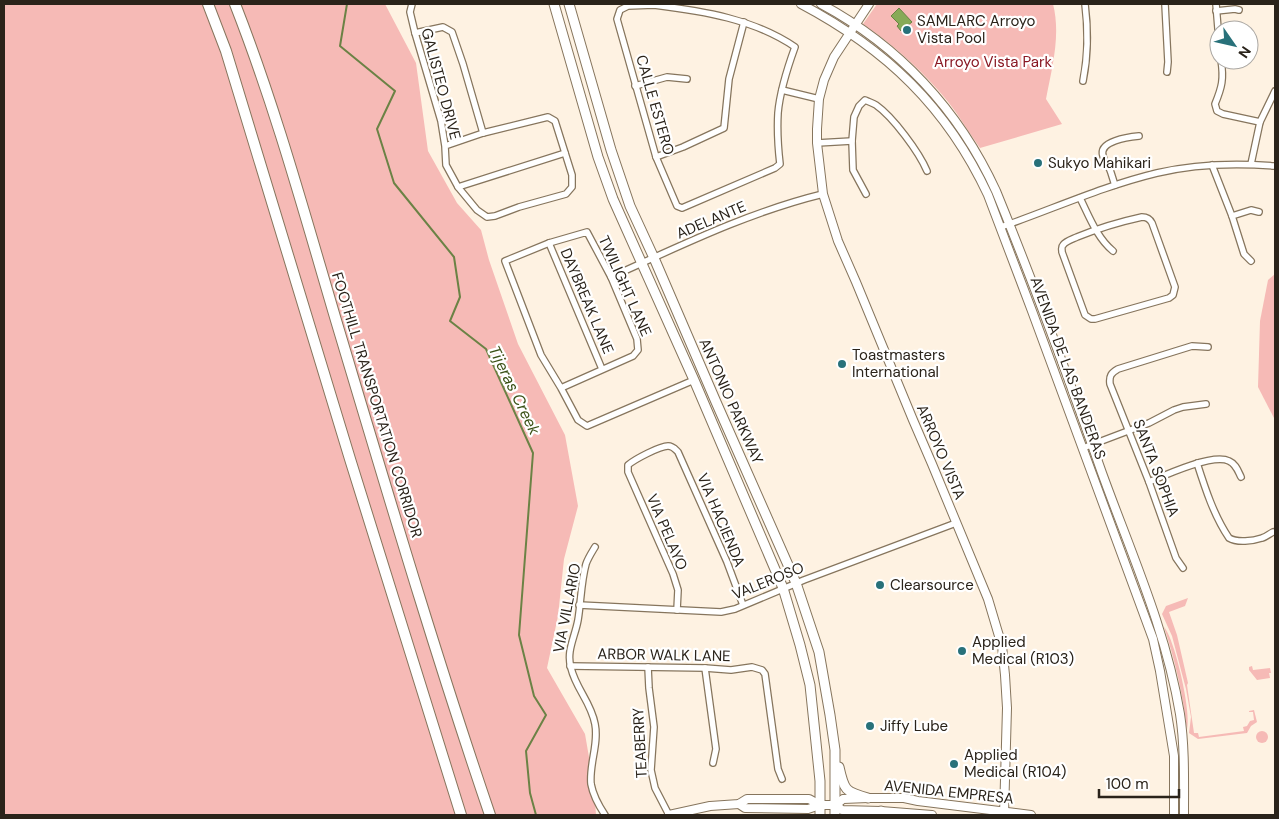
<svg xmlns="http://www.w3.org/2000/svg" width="1279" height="819" font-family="'DM Sans',sans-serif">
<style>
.green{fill:#f6bab6}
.water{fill:#87aa57;stroke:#6b8245}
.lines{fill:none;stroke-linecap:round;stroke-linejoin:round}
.stream{stroke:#6b8245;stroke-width:2}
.street-casing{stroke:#86755d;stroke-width:8}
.secondary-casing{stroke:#86755d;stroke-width:10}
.primary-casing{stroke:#86755d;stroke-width:11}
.highway-casing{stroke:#86755d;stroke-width:12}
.street{stroke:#fff;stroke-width:5.5}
.secondary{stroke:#fff;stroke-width:8}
.primary{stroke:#fff;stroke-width:9}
.highway{stroke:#fff;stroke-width:10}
.poi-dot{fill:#28717a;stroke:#fff;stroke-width:2}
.labels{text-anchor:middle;stroke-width:4.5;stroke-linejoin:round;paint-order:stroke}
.poi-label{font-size:15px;fill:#2a231a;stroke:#fff;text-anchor:start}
.park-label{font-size:15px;fill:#891823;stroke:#fff}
.street-label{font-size:15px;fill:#2a231a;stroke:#fff}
.water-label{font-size:16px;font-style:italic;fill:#3b5116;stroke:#fff}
</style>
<rect width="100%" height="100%" fill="#fef2e2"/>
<g class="green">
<polygon points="4,4 385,4 416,63 428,151 457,203 481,230 489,260 518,344 565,435 578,506 564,559 558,616 547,668 585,734 594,786 596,815 4,815"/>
<path d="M877 4H1053C1061 35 1052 68 1046 99L1062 124 980 148C969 133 960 117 949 103 924 72 895 46 863 24Z"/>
<polygon points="1275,274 1275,420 1258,387 1260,321 1268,280"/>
<polygon points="1188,598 1185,606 1169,612 1177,635 1188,683 1187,685 1194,733 1198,733 1199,737 1244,731 1243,727 1247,726 1250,721 1254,720 1253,712 1249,712 1249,711 1254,710 1257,722 1251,726 1247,733 1198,739 1189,733 1191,717 1186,689 1172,636 1162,614 1166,606"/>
<path d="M1164 627C1175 639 1192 714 1187 730 1183 695 1175 660 1164 627Z"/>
<polygon points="1252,666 1253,670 1270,668 1271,673 1269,673 1270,678 1257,680 1249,670 1249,667"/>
<circle cx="1262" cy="737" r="6"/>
</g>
<polygon class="water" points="899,8 912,22 901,31 897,26 899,24 891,16"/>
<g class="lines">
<polyline class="stream" points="347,4 340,46 395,91 377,129 394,183 454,257 460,297 450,321 486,349 533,453 519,635 534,696 546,715 526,751 530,793 536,815"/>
<g class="street-casing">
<g id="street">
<polyline points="412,4 410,12 415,33 441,121 445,146 446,165 458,187 477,210 487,217 495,216 519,207 566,194 572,187 572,175 555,121 548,117 483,133 445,146"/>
<polyline points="1165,4 1168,62 1167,72"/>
<polyline points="1216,4 1219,41"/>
<path d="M654 5C703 11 754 19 795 47 787 69 780 90 778 113 777 130 778 147 780 164L775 168 682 208 677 206 656 157 617 19 620 10 628 6Z"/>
<polyline points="1216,11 1235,9 1239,10"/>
<polyline points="415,33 443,27 452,32 463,64 483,133"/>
<path d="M1221 60C1224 79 1222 87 1215 104L1217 111 1223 114 1260 122"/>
<path d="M1083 81C1088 56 1088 28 1085 4"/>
<polyline points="635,86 667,77 687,79"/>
<polyline points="782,90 819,99"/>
<polyline points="817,143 852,141"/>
<polyline points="656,157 683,147 724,128 729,79 744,22"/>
<polyline points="1251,164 1260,122 1275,91"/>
<polyline points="1212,165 1232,216 1244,254 1251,261"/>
<path d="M1115 185C1113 180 1112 175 1110 170 1108 165 1104 161 1103 156 1098 141 1129 137 1139 136"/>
<polyline points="458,187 565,153"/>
<path d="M866 194 853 170 852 141 854 117 859 106 865 100C869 102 873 103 876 105 893 117 919 152 927 171"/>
<path d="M1080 198C1089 216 1097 238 1113 251"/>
<polyline points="1232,216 1251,210 1259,212"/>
<path d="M1142 217C1147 217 1150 219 1152 223L1175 287 1173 295 1169 298 1095 319H1091L1085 315 1062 252C1062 249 1061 247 1063 245 1066 241 1073 239 1077 237 1099 228 1119 222 1142 217Z"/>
<path d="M1001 227C1053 209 1103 186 1157 173 1195 164 1236 163 1275 166"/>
<polyline points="549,243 602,369"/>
<path d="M611 277C680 246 749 212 823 194"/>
<polyline points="561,388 633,356 638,350 637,339 611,277 587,232 549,243 505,261 541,355 561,388 578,420 587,426 694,380"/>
<polyline points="1083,448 1149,423 1174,410 1183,407 1206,404"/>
<path d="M1197 463C1205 488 1214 516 1229 538 1237 543 1253 541 1262 538 1266 537 1269 534 1273 532"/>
<path d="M1149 482C1165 475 1213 453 1229 461 1236 464 1238 471 1241 477"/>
<path d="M595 547C592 552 588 558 586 564 581 582 581 602 578 620 575 637 566 651 571 668 576 689 591 702 595 724 599 744 589 764 591 784 593 795 599 806 605 815"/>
<path d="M1183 568 1176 558 1149 482 1110 384C1109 376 1111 373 1118 369L1192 346 1208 347"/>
<polyline points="579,605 721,612 735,609 804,580 956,523"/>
<path d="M677 610 678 590 673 574 628 472V465C635 459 660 446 668 446 673 446 675 449 678 452L727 562 743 605"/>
<polyline points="570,666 705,668 731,670 752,667 762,670 765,674 778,769 782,779"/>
<polyline points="648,667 649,688 654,727 651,770 655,788 669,815"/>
<polyline points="705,668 716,749 713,763"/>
</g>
</g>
<g class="secondary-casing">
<g id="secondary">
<path d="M801 4C886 49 947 107 988 195L1032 311 1153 639 1160 671 1174 756V815"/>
<path d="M821 4C899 46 959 110 996 191 1034 284 1069 379 1102 473 1131 553 1166 630 1180 714 1185 747 1184 781 1184 815"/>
<polyline points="869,4 834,57 824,80 819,99 817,129 817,143 823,194 838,241 856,282 913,420 932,464 988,599 1002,646 1005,675 1007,708 1004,815"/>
<polyline points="739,804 745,808 808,809 820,805 836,805 843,799 868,798 904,798 918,801 1031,815"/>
<polyline points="836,805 842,810 881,811 932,815"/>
<polyline points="669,815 710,806 739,804 747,799 809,799 820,805"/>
</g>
</g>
<g class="primary-casing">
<g id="primary">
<polyline points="554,4 598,157 613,199 694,380 783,588 800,645 810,685 820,781 820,815"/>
<polyline points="569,4 611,150 630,206 654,258 716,402 796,583 819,652 830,715 835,750 835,815"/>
<path d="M839 767C844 790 845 792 868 798"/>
<polyline points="867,815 881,811"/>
</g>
</g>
<g class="highway-casing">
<g id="highway">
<polyline points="208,4 226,51 350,459 461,815"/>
<path d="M235 4C275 106 304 212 335 317 385 484 434 651 490 815"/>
</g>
</g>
<use href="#street" class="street"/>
<use href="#secondary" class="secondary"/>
<use href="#primary" class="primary"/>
<use href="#highway" class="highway"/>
</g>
<g class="poi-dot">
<circle cx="907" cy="30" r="5"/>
<circle cx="1038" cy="163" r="5"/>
<circle cx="842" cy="364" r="5"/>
<circle cx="880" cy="585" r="5"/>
<circle cx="962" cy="651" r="5"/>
<circle cx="870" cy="726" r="5"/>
<circle cx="954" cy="764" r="5"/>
</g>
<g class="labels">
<g class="poi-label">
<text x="917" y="26">SAMLARC Arroyo<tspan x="917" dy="17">Vista Pool</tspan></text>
<text x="1048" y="168">Sukyo Mahikari</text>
<text x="852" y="360">Toastmasters<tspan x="852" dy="17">International</tspan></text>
<text x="890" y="590">Clearsource</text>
<text x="972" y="647">Applied<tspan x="972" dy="17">Medical (R103)</tspan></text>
<text x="880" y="731">Jiffy Lube</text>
<text x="964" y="760">Applied<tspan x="964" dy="17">Medical (R104)</tspan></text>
</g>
<g class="park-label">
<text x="993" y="67">Arroyo Vista Park</text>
</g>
<g class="street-label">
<text transform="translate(441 84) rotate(75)" y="5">GALISTEO DRIVE</text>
<text transform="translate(655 105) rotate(74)" y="5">CALLE ESTERO</text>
<text transform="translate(711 220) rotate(-23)" y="5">ADELANTE</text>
<text transform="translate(625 286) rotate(66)" y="5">TWILIGHT LANE</text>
<text transform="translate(587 301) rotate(67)" y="5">DAYBREAK LANE</text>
<text transform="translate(1068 368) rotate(70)" y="5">AVENIDA DE LAS BANDERAS</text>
<text transform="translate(731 401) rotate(66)" y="5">ANTONIO PARKWAY</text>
<text transform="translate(377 405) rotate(73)" y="5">FOOTHILL TRANSPORTATION CORRIDOR</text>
<text transform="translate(941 452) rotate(67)" y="5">ARROYO VISTA</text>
<text transform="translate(1156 468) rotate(69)" y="5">SANTA SOPHIA</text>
<text transform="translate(721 520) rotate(67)" y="5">VIA HACIENDA</text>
<text transform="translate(667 532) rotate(67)" y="5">VIA PELAYO</text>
<text transform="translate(768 581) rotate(-22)" y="5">VALEROSO</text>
<text transform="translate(567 608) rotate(-79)" y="5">VIA VILLARIO</text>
<text transform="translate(664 655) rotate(1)" y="5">ARBOR WALK LANE</text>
<text transform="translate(640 743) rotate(-93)" y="5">TEABERRY</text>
<text transform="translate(949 792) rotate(6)" y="5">AVENIDA EMPRESA</text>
</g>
<g class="water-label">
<text transform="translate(515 390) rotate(64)" y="6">Tijeras Creek</text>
</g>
</g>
<rect width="1279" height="819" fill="none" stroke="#2a231a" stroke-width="10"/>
<g transform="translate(1234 45) rotate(124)"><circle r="24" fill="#ffffff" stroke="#aaa7a3"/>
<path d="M0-4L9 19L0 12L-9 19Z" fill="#28717a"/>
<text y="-8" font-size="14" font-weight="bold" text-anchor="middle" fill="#2a231a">N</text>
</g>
<path d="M1099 789v8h80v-8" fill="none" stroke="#2a231a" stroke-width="2.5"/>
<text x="1106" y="789" font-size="15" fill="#2a231a" stroke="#ffffff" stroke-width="4" paint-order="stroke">100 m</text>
</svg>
